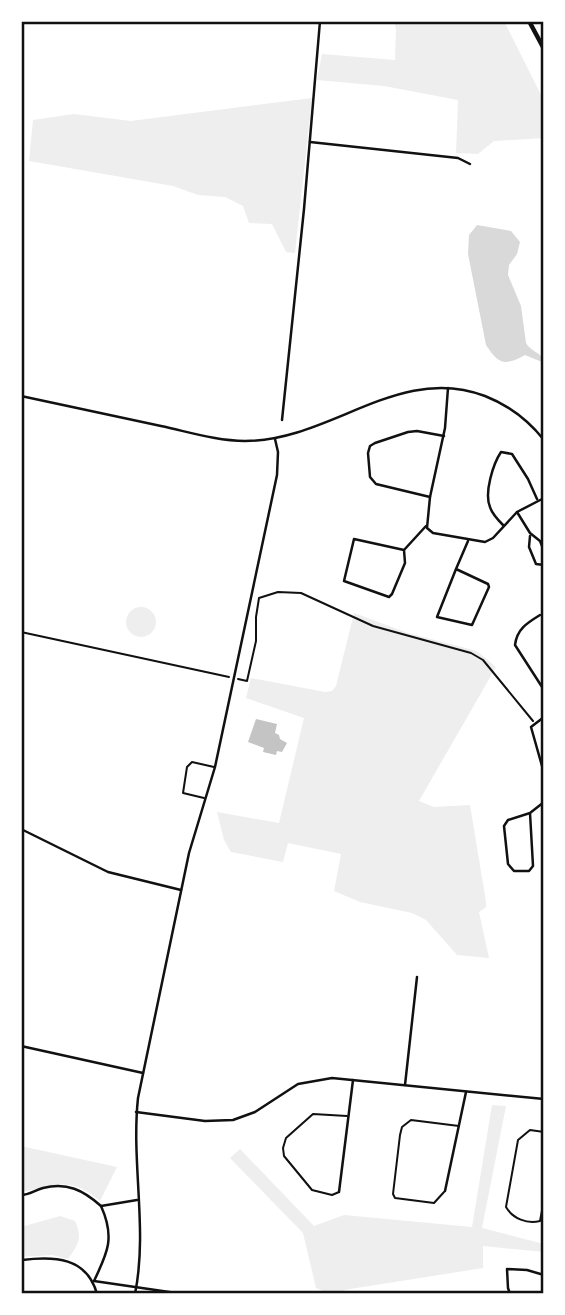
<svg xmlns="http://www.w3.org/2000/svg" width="565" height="1315" font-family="Barlow,sans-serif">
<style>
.green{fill:#eee}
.water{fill:#d9d9d9}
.building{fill:#c4c4c4}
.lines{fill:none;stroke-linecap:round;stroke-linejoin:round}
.path{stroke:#111;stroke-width:2}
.service{stroke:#111;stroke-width:2}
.minor{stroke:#111;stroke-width:2.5}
.primary{stroke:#111;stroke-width:4.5}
.neatline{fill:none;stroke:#111;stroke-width:2.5}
</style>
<rect width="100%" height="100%" fill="#fff"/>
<g class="green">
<polygon points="394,21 504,21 544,101 544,138 494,141 478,154 456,153 458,100 384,86 317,80 322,54 395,60 396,29"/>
<polygon points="312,98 295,253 286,252 272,224 249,223 243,206 225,197 198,195 173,186 29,161 33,120 74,114 131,121"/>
<circle cx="141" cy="622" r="15"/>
<polygon points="354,613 408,633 477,651 496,667 419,801 434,807 470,805 486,902 486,907 479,912 489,958 457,955 426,920 412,913 360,902 334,891 341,854 288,843 283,862 231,852 224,840 217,812 279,823 304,718 246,698 251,678 325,692 332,691 336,686"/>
<polygon points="492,1105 506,1106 482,1228 544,1244 544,1252 483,1246 483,1268 344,1290 344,1294 330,1294 316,1288 303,1233 230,1158 240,1149 314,1226 344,1215 472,1227"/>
<path d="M21 1146 117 1167 100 1201C70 1175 55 1186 21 1192Z"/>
<path d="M60 1216 75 1221C83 1238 78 1245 68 1259L52 1255 21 1257V1227Z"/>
</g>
<path class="water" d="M477 225 511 231 520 242 517 254 509 265 508 275 521 306 526 343C530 350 538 352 543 358L542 362 525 355C505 366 499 365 486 345L468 254 469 235Z"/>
<polygon class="building" points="256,719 277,724 275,733 279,735 280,739 287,743 282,752 277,751 276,755 263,752 264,748 248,742"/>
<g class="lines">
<g class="path">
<polyline points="21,632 229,677"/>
<polyline points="238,679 247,681 256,641 256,617 259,598 278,592 301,593 373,626 471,653 483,660 533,721"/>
</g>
<g class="service">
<polyline points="204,798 183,793 187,767 192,762 214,767"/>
<path d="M544 1132 530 1130 518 1140 506 1207C513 1219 527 1224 540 1221L544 1200"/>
<polyline points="339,1192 332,1195 312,1190 284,1156 283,1148 286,1138 313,1114 347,1116"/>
<polyline points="444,1192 434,1203 395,1198 393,1194 400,1135 402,1127 411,1120 459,1126"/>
</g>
<g class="minor">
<polyline points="310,142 458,158 470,164"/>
<polyline points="448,388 445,428 430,497 427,528 433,533 485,542 493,538 517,512 544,498"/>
<path d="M21 396C68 406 115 416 161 426 189 432 217 441 245 441 331 441 399 363 485 396 508 405 528 420 544 440"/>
<polyline points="282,420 304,209 320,21"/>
<polyline points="430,497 376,484 370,477 368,453 370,446 375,443 408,432 417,431 444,436"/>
<polyline points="517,512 530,533 540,541 544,551"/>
<path d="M503 525C498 520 492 514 490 507 484 493 493 464 501 452L512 454 528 479 537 499"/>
<polyline points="530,536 529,547 536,564 544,565"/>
<polyline points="404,550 405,563 392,594 389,597 344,581 354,539 404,550 426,526"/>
<polyline points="456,569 437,617 472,625 489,587 488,584 456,569 468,541"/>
<path d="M540 615C527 623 517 629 515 645L544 690"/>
<polyline points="544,717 531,727 544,773"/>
<polyline points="530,813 533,866 529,871 514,871 508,864 504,826 508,820 530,813 544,802"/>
<polyline points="21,829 108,872 181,890"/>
<polyline points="21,1046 143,1073"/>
<polyline points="405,1085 417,977"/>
<polyline points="136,1112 205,1121 233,1120 255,1112 298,1084 332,1078 544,1099"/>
<polyline points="445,1191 466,1092"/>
<polyline points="339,1192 353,1080"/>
<path d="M21 1195C29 1195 35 1190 43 1188 67 1182 83 1190 101 1206L137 1200"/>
<path d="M101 1206C115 1237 108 1252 94 1281L183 1294"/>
<path d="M22 1260C54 1256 87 1257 97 1294"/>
<path d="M135 1294C148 1230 131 1163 138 1098L189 853 215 767 277 475 278 452 275 439"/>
<polyline points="510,1294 508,1288 507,1269 527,1270 544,1275"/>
</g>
<polyline class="primary" points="529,21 544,49"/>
</g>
<rect width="565" height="1315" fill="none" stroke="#ffffff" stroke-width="46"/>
<rect x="23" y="23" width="519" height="1269" class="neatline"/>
</svg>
